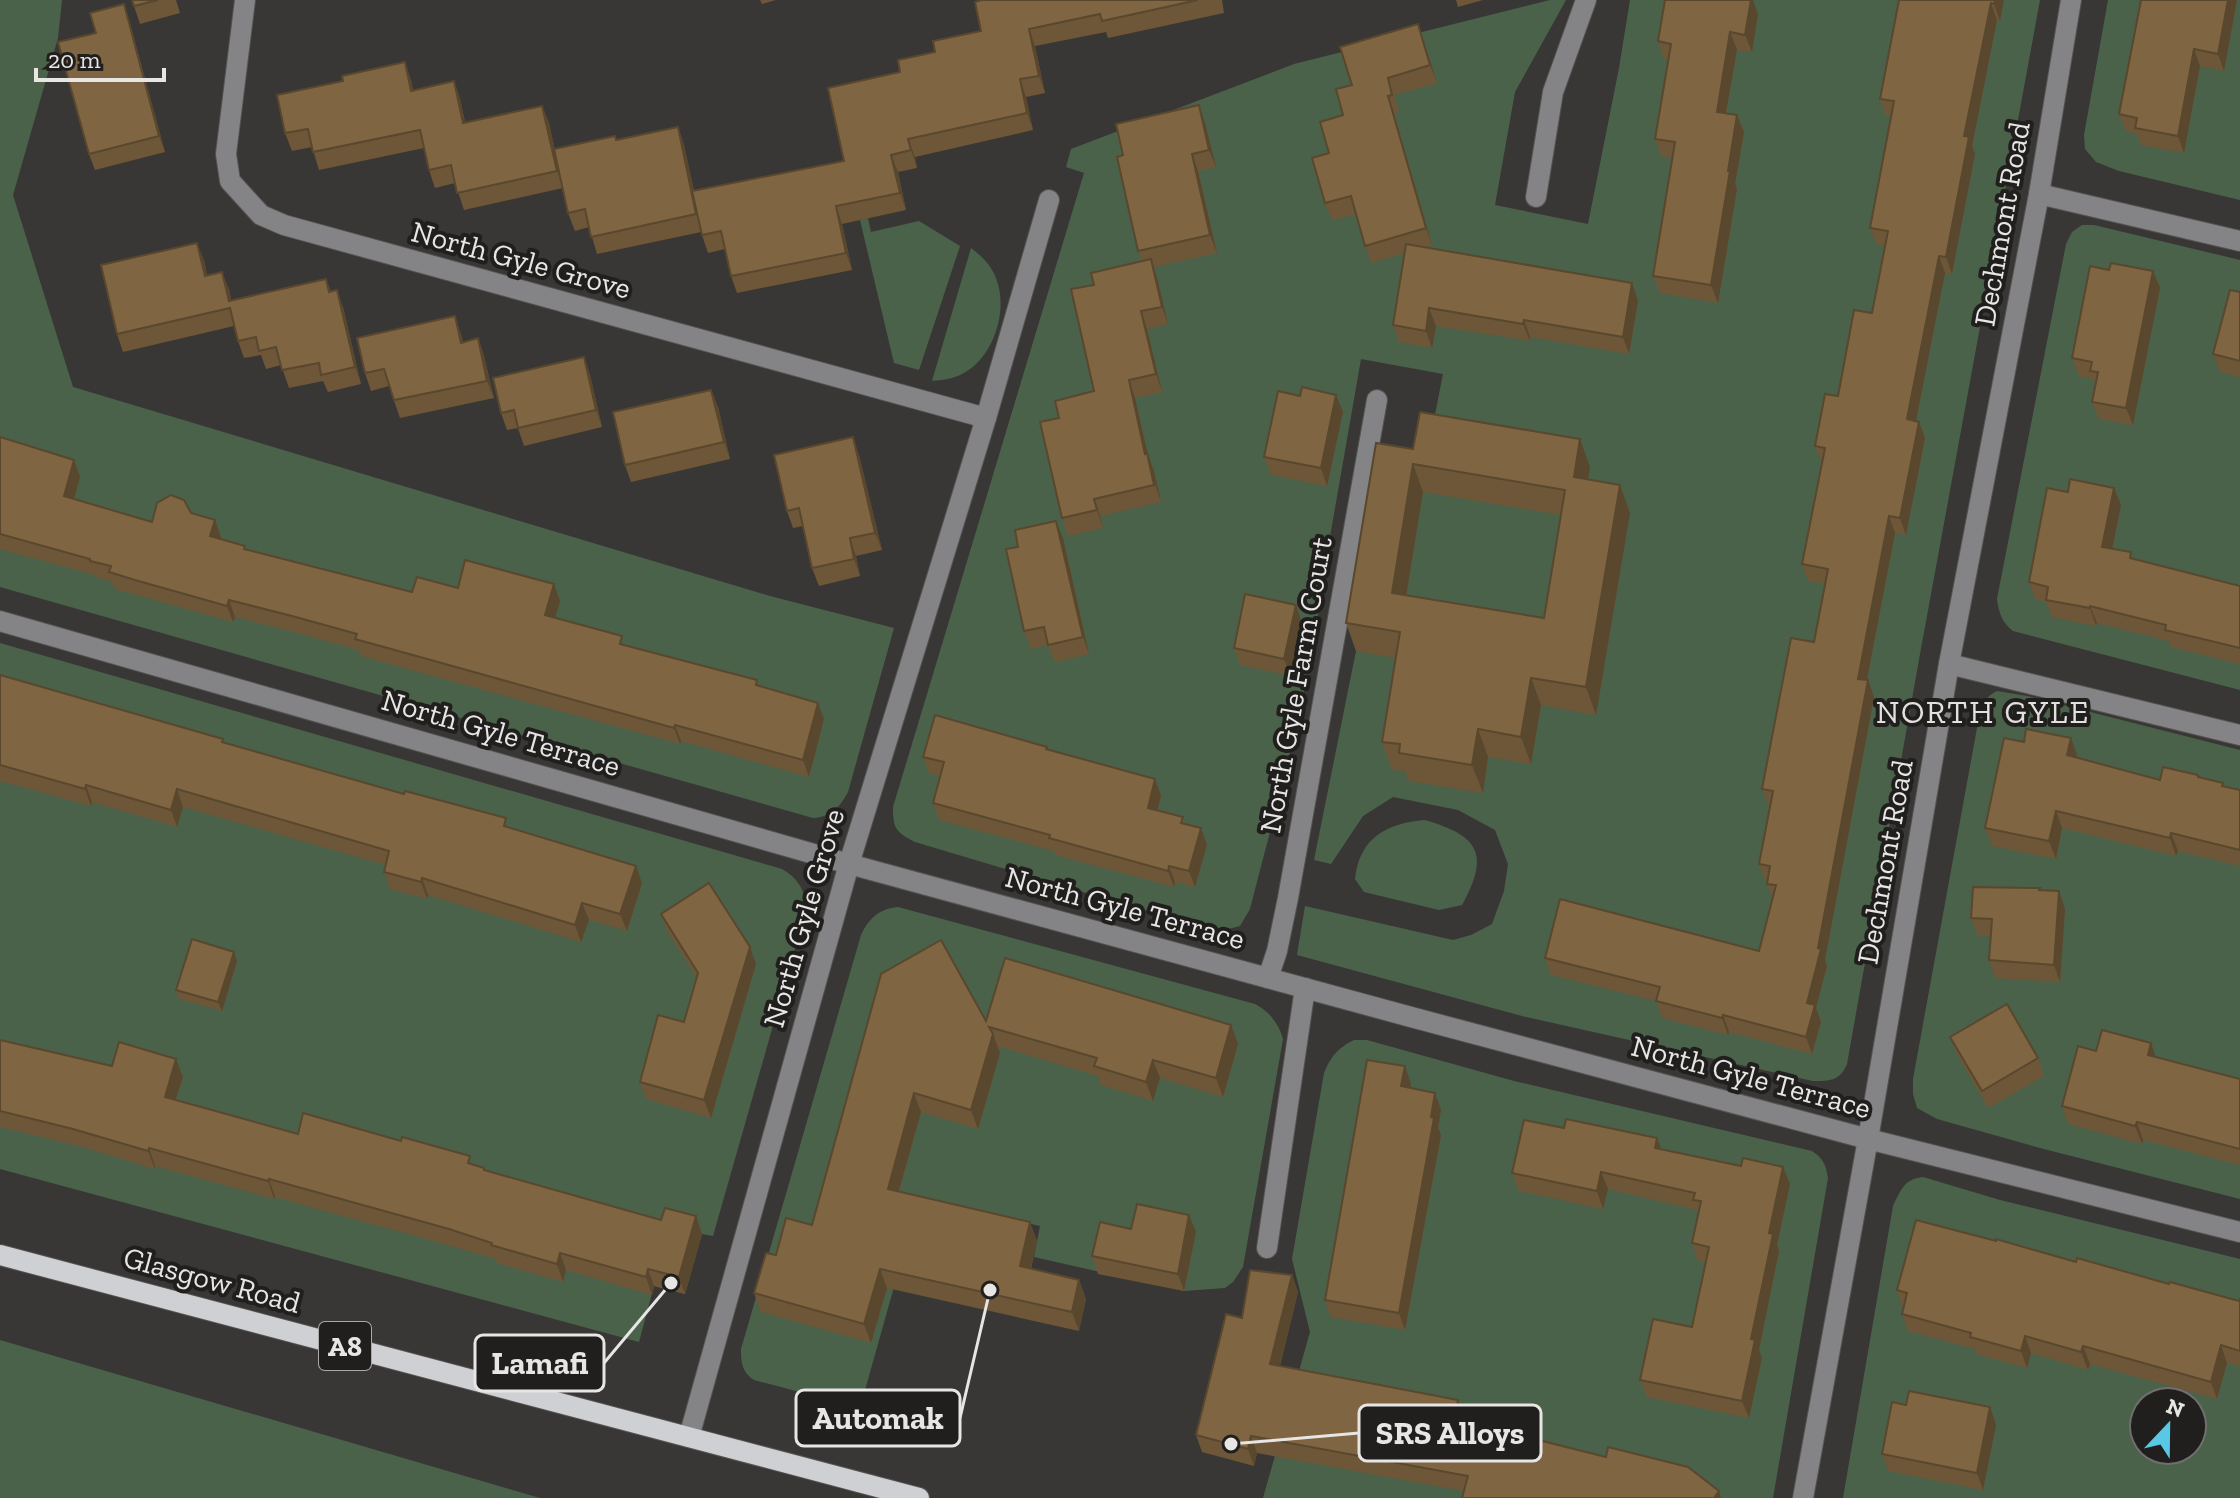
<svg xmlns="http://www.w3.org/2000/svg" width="2240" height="1498" font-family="'Zilla Slab',serif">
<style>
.green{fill:#4b624a;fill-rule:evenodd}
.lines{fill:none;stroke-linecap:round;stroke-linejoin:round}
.minor-casing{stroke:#555351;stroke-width:22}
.major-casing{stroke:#555351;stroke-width:22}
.minor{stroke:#848486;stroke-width:20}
.major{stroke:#cfd0d3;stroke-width:20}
.wall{fill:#6d5738;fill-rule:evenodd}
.shaded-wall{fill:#59472e}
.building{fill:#7f6541;stroke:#59472e;stroke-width:2;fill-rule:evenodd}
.labels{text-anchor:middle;stroke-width:8;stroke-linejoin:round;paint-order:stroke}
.shield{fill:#201f1e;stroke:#abaaa9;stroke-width:2}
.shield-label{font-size:28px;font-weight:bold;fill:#e7e6e5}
.street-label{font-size:30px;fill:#e7e6e5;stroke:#201f1e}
.neighbourhood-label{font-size:32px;letter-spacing:2px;fill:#e3e1de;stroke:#201f1e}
.leader{fill:none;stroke:#e7e6e5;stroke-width:3}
.callout-dot{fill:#e7e6e5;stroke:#201f1e;stroke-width:3}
.callout{fill:#201f1e;stroke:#e7e6e5;stroke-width:3}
.callout-label{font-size:32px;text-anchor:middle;font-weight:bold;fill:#e7e6e5}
</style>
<rect width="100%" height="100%" fill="#393735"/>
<g class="green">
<path d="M0 0H62L58 38 13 195 73 387 770 596 894 628 848 792C839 808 831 817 813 818L0 587Z"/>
<path d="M1550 0H1566L1515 92 1495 205 1588 224 1619 68 1630 0H2040L1920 654 1847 1064C1840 1081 1830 1081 1813 1081L1522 1016 1297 955 1305 906 1453 940 1471 935 1492 924 1504 891 1508 864 1495 830 1458 810 1393 797 1363 816 1331 864 1314 860 1356 651 1430 440 1443 374 1361 359 1323 577C1310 690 1278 799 1250 909L1240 926 1217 932 915 842C896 832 893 829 893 807L1084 173 1066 167 1071 149 1294 64Z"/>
<polygon points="2108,0 2240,0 2240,200 2119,171 2096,162 2085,149 2084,135"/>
<polygon points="868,218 871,232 919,221 960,246 919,370 894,363 860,220"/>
<path d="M2082 225H2094L2240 260V690L2013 631C2002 622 1999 614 1997 599L2066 244 2072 232Z"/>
<path d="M971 248C983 257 992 266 997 281 1008 312 993 359 962 374 953 379 942 380 932 381Z"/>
<path d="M0 643 782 869C798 878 806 891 806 910L713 1236 702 1234 685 1294 654 1286 639 1342 0 1169Z"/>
<path d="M1997 691 2027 696 2240 750V1199L2040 1148 1937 1119 1917 1108 1913 1094V1079L1979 717C1982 704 1985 697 1997 691Z"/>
<path d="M1425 820C1479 836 1490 854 1462 905L1439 910 1364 892 1355 879C1359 838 1387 823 1425 820Z"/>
<path d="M898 907 1255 1004C1269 1011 1279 1024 1283 1039L1243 1267 1233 1282 1225 1288 1184 1291 1034 1257 1040 1226 919 1198 860 1408 754 1380C742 1372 741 1363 741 1349L861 935C869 918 879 909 898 907Z"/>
<path d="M1354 1040H1367L1514 1081 1812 1151C1823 1158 1826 1165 1828 1178L1773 1498H1263L1310 1332 1292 1259 1324 1073C1331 1056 1338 1048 1354 1040Z"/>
<path d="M1923 1177 2000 1200 2240 1259V1498H1843L1893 1206C1901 1190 1904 1179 1923 1177ZM2144 1402H2192V1450H2144Z"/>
<polygon points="0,1340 540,1498 0,1498"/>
</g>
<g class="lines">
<g class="minor-casing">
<g id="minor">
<polyline points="245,0 226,154 230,181 261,215 284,225 986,418"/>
<polyline points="2039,194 2240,241"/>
<polyline points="1536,197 1553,92 1586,0"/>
<polyline points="0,621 849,864 1411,1017 1868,1139 2240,1232"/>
<polyline points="1949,664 2240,735"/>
<polyline points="1268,978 1277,951 1288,898 1377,400"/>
<polyline points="1267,1248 1305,988"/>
<polyline points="689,1437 849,864 986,418 1049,200"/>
<polyline points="1803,1498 1868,1139 1949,664 2039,194 2071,0"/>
</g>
</g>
<g class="major-casing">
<polyline id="major" points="0,1255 919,1498"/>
</g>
<use href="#minor" class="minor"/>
<use href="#major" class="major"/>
</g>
<g class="wall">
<polygon points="132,0 176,0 180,13 140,24"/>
<polygon points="760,0 776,0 762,4"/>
<polygon points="982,0 1222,0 1224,13 1108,38 1106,32 1035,46 1045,93 1026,97 1033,130 915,157 917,168 898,172 906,210 842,224 852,270 737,293 731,276 725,249 708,253 701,232 597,254 589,227 575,231 568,213 616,140 678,127 684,145 694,191 844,161 900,72 935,52 981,31"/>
<polygon points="1456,0 1483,0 1458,7"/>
<polygon points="1899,0 2004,0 2000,21 1997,20 1972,146 1975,154 1952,274 1945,273 1916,421 1919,422 1925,438 1906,535 1895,533 1867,680 1874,697 1825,960 1827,966 1816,1008 1821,1022 1812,1054 1729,1032 1728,1035 1662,1018 1656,1001 1551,975 1545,958 1759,951 1773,899 1767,884 1768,881 1765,880 1759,864 1770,806 1768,805 1762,789 1814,642 1825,584 1808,581 1802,564 1822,463 1815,446 1838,396 1872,313 1885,246 1876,244 1870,228 1891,116 1886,116 1880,99"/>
<polygon points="2141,0 2237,0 2224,71 2200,66 2184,153 2141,145 2137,134 2126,131 2119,114"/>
<polygon points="1758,14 1752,52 1737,50 1726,113 1737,115 1744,132 1735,184 1737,189 1718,303 1660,293 1653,276 1673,158 1661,156 1655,139 1668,59 1664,59 1658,41"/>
<polygon points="129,20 165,152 95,170 89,154 96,33"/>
<polygon points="1424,42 1437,83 1394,95 1399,112 1394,114 1432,245 1425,247 1632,283 1638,301 1629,354 1530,337 1530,341 1436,326 1432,348 1399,342 1393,325 1405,253 1371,263 1356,214 1332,220 1325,203 1329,153 1343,115 1352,85"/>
<polygon points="411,80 413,90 454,81 460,99 465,122 542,106 549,123 563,188 464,210 455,183 435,188 429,170 424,148 319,170 312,147 292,151 285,133"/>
<polygon points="1205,123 1216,167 1198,171 1217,253 1154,267 1157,277 1168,324 1147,329 1162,392 1135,398 1148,455 1154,471 1161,502 1100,516 1103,528 1068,536 1062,518 1059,418 1094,391 1094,285 1142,261 1138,251"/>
<polygon points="204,260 207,276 229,289 231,300 326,279 331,292 343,307 361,384 328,392 323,381 289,388 281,365 266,369 261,355 244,358 238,341 234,326 123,352 117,334"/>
<polygon points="2160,288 2133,425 2099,419 2092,402 2096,386 2093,379 2079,376 2072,358"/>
<polygon points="2240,292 2240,377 2220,372 2213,354"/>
<polygon points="461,334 463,342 478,338 484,356 494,398 400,418 389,386 371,391 365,373"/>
<polygon points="584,357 590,375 602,427 524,446 518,428 507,430 501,413"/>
<polygon points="711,390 718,407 730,459 631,482 625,465"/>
<polygon points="1336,395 1343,412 1327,486 1271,475 1264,457 1300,396"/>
<polygon points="0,437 74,460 80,477 74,499 152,522 191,513 215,520 221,537 220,539 246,549 412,592 458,588 554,584 560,601 555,618 625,645 759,686 824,719 809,777 681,741 680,744 444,679 361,656 359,650 298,633 235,617 233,622 141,596 115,589 112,582 96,577 95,575 0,549"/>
<path d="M1413 449 1590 467 1588 480 1620 485 1630 513 1596 715 1541 705 1531 764 1488 757 1483 793 1409 781 1405 771 1392 770 1382 742 1396 658 1356 651 1346 623ZM1423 492 1561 515 1544 618 1406 596Z"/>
<polygon points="859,455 882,550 856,556 860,576 819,586 812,568 803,526 793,528 787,511"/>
<polygon points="2114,488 2121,505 2112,549 2133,559 2240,586 2240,664 2171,647 2169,641 2097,623 2096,626 2052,617 2046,602 2035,599 2029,582 2068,492"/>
<polygon points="1063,538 1089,654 1055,662 1048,645 1031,649 1024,631"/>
<polygon points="1302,623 1291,676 1240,665 1234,648"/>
<polygon points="0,675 636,866 642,883 627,931 589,920 581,942 428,895 427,899 390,889 384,872 386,865 183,807 177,827 92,802 91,806 0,781"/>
<polygon points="2071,738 2077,755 2076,757 2160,780 2198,775 2199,777 2224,787 2240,790 2240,866 2178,851 2176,856 2062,828 2056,859 1992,846 1985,828 2024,742"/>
<polygon points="1048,750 1155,779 1161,796 1157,810 1183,817 1185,824 1207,845 1195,887 1175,882 1174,887 1055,855 1054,851 939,820 933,803 940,776 929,773 923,757"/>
<polygon points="2040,888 2040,890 2065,909 2060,982 1995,978 1989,960 1991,936 1978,936 1971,918"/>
<polygon points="661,914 756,964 711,1118 646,1099 640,1082 684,1022 697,978 667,931"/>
<polygon points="234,952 237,961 222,1011 179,999 176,990"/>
<polygon points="881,974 986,1021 1231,1025 1238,1044 1223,1097 1160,1078 1153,1101 1101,1085 1098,1076 998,1046 1000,1053 978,1129 921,1112 899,1192 1037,1240 1031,1269 1079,1280 1086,1299 1079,1331 887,1288 871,1343 761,1312 754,1293 776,1255 812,1225"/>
<polygon points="1950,1037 2038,1058 2044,1076 1988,1108 1957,1054"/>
<polygon points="0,1040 112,1066 183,1077 176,1100 298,1134 473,1165 485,1170 661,1220 696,1216 702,1234 685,1294 654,1286 652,1295 566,1270 563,1282 497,1263 496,1259 455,1247 275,1197 274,1199 155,1166 155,1169 79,1146 0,1127"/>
<polygon points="2096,1051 2156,1057 2240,1079 2240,1165 2143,1140 2142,1144 2068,1124 2062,1106"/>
<polygon points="1411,1084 1410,1088 1441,1110 1438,1128 1441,1135 1405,1330 1331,1317 1325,1300"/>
<polygon points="1564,1128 1657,1138 1661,1149 1741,1166 1783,1167 1790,1184 1777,1245 1779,1251 1759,1350 1762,1358 1749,1418 1647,1397 1640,1380 1692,1327 1706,1262 1698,1261 1692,1243 1698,1213 1697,1210 1608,1189 1603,1209 1519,1191 1512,1173"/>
<polygon points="1189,1215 1196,1232 1184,1291 1098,1274 1092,1256 1131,1229"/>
<polygon points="2076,1262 2239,1301 2240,1298 2240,1366 2227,1363 2217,1399 2090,1364 2088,1370 2031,1353 2027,1368 1976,1354 1975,1349 1908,1331 1902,1314 1903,1308 1897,1290"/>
<polygon points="1292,1275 1298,1292 1280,1366 1464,1417 1464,1421 1719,1491 1721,1498 1462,1498 1464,1491 1257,1453 1254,1466 1202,1452 1196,1435 1242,1318"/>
<polygon points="1996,1425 1983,1490 1888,1471 1882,1454"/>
</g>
<g class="shaded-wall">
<polygon points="1751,0 1753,0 1758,14 1752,52 1745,35"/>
<polygon points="1995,0 2004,0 2000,21 1994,4"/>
<polygon points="2228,0 2237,0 2224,71 2218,54"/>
<polygon points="1991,3 1997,20 1972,146 1975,154 1952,274 1946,257 1964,136"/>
<polygon points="124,4 129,20 165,152 159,136"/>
<polygon points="1418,24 1424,42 1437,83 1430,65"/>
<polygon points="1029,29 1035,46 1045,93 1039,76"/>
<polygon points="1730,32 1737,50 1723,129 1717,112"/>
<polygon points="2194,49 2200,66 2184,153 2178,136"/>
<polygon points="405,62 411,80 417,108 411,91"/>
<polygon points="1020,79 1026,97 1033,130 1027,113"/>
<polygon points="454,81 460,99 469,140 463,123"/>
<polygon points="1388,96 1394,114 1432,245 1426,228"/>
<polygon points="1199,105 1205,123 1216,167 1209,150"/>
<polygon points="542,106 549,123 563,188 557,171"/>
<polygon points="1737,115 1744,132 1735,184 1737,189 1718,303 1711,285"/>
<polygon points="678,127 684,145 703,231 696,214"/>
<polygon points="908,139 915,157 917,168 911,150"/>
<polygon points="1192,154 1198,171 1217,253 1210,235"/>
<polygon points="891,155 898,172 906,210 900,193"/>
<polygon points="836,206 842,224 852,270 846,253"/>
<polygon points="197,243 204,260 211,294 205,276"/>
<polygon points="1939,256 1945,273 1913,436 1907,419"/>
<polygon points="1151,259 1157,277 1168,324 1162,307"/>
<polygon points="2153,271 2160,288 2133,425 2126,408"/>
<polygon points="222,272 229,289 235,318 229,301"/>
<polygon points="1632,283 1638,301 1629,354 1623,337"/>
<polygon points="337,290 343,307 361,384 355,367"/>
<polygon points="1429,308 1436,326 1432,348 1426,331"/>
<polygon points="1141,311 1147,329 1162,392 1156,374"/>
<polygon points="455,316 461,334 467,360 461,343"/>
<polygon points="1524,320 1530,337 1530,341 1523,324"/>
<polygon points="478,338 484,356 494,398 487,381"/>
<polygon points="584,357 590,375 602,427 596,410"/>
<polygon points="1129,380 1135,398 1148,455 1154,471 1161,502 1145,454"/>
<polygon points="711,390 718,407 730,459 724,442"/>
<polygon points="1336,395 1343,412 1327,486 1321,468"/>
<polygon points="1919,422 1925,438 1906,535 1900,518"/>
<polygon points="853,437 859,455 882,550 875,533"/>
<polygon points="1580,439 1590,467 1584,505 1574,477"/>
<polygon points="74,460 80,477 70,513 64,496"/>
<polygon points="1413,464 1423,492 1402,621 1392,593"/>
<polygon points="1620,485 1630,513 1596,715 1586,687"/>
<polygon points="2114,488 2121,505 2109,564 2102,547"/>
<polygon points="1094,499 1100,516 1103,528 1097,510"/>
<polygon points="1889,516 1895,533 1864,695 1858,679"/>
<polygon points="215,520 221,537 216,553 210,536"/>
<polygon points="1056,521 1063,538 1089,654 1083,637"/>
<polygon points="850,538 856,556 860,576 854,559"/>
<polygon points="554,584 560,601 551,632 545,615"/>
<polygon points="229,600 235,617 233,622 227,606"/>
<polygon points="1296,605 1302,623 1291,676 1284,659"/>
<polygon points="2090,606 2097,623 2096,626 2090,608"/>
<polygon points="1531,678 1541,705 1531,764 1521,737"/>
<polygon points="1868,680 1874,697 1825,960 1827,966 1816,1008 1821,1022 1812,1054 1806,1037 1807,1003"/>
<polygon points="818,703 824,719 809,777 803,760"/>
<polygon points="675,725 681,741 680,744 674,728"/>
<polygon points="1478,729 1488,757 1483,793 1472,765"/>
<polygon points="2071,738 2077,755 2073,772 2067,755"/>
<polygon points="1155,779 1161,796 1154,824 1148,808"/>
<polygon points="86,785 92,802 91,806 85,789"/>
<polygon points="177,789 183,807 177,827 171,810"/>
<polygon points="2056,811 2062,828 2056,859 2049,841"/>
<polygon points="1201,828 1207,845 1195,887 1189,871"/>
<polygon points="2171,833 2178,851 2176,856 2170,838"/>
<polygon points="636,866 642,883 627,931 620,914"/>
<polygon points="1169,866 1175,882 1174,887 1168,871"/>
<polygon points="422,878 428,895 427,899 421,882"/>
<polygon points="2059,891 2065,909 2060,982 2054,965"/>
<polygon points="582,903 589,920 581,942 575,925"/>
<polygon points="750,947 756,964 711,1118 704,1100"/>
<polygon points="234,952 237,961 222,1011 218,1002"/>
<polygon points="1723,1015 1729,1032 1728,1035 1722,1018"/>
<polygon points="1231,1025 1238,1044 1223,1097 1216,1078"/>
<polygon points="993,1034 1000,1053 978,1129 971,1110"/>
<polygon points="2151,1043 2157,1060 2148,1055"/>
<polygon points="176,1059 183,1077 171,1114 165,1097"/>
<polygon points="1153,1060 1160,1078 1153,1101 1146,1082"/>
<polygon points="1405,1066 1411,1084 1408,1104 1401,1086"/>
<polygon points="914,1093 921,1112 894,1208 888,1189"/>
<polygon points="1435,1093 1441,1110 1438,1128 1441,1135 1405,1330 1399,1313"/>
<polygon points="2137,1122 2143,1140 2142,1144 2135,1126"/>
<polygon points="1657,1138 1664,1156 1655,1148"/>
<polygon points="149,1148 155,1166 155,1169 148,1151"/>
<polygon points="1783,1167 1790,1184 1777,1245 1779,1251 1759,1350 1762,1358 1749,1418 1742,1401 1751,1339 1769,1233"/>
<polygon points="1601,1172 1608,1189 1603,1209 1597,1191"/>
<polygon points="269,1179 275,1197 274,1199 268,1181"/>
<polygon points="1189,1215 1196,1232 1184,1291 1178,1274"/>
<polygon points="696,1216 702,1234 685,1294 679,1277"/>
<polygon points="1030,1222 1037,1240 1027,1285 1020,1266"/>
<polygon points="560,1253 566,1270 563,1282 557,1264"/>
<polygon points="648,1269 654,1286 652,1295 646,1277"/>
<polygon points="880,1269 887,1288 871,1343 864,1324"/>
<polygon points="1292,1275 1298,1292 1276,1381 1270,1364"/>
<polygon points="1079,1280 1086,1299 1079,1331 1072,1312"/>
<polygon points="2025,1336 2031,1353 2027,1368 2021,1351"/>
<polygon points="2221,1345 2227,1363 2217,1399 2211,1382"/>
<polygon points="2083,1346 2090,1364 2088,1370 2081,1352"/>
<polygon points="1458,1400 1464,1417 1461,1436 1455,1419"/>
<polygon points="1990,1407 1996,1425 1983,1490 1977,1473"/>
<polygon points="1251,1436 1257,1453 1254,1466 1248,1449"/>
<polygon points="1719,1491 1721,1498 1714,1498"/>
</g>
<g class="building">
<polygon points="132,0 158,0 134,6"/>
<polygon points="982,0 1198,0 1102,21 1100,14 1029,29 1039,76 1020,79 1027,113 908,139 911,150 891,155 900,193 836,206 846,253 731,276 721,231 702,235 692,191 844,161 828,88 900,72 898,60 935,52 933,41 981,31 975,2"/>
<polygon points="1665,0 1751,0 1745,35 1730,32 1717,112 1737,115 1728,171 1730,171 1711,285 1653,276 1675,142 1655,139 1671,44 1658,41"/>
<polygon points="1899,0 1995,0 1994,4 1991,3 1964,136 1969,137 1946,257 1939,256 1907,419 1919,422 1900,518 1889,516 1858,679 1868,680 1818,948 1821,949 1807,1003 1815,1005 1806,1037 1723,1015 1722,1018 1656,1001 1660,987 1545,958 1560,899 1759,951 1776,885 1767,884 1770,866 1759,864 1773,791 1762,789 1791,638 1814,642 1828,569 1802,564 1825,448 1815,446 1825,394 1838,396 1854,310 1872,313 1888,231 1870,228 1894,101 1880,99"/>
<polygon points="2141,0 2228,0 2218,54 2194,49 2178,136 2135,128 2137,118 2119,114"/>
<polygon points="124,4 159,136 89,154 58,42 96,33 90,13"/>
<polygon points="1418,24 1430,65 1388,78 1392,95 1388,96 1426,228 1365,246 1351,196 1325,203 1312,158 1329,153 1320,122 1343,115 1336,89 1352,85 1340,47"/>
<polygon points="405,62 411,91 454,81 463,123 542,106 557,171 457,193 451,165 429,170 420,130 313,152 308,129 285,133 277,95 343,81 342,76"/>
<polygon points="1199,105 1209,150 1192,154 1210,235 1138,251 1117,157 1123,155 1116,124"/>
<polygon points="678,127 696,214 591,237 585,209 568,213 554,149 615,136 616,140"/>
<polygon points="197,243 205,276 222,272 229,301 326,279 329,292 337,290 355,367 321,375 319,363 282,370 276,347 259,351 256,337 238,341 230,308 117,334 101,265"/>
<polygon points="1406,244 1632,283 1623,337 1524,320 1523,324 1429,308 1426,331 1393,325"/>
<polygon points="1151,259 1162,307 1141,311 1156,374 1129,380 1145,454 1147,453 1154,485 1094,499 1097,510 1062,518 1040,422 1059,418 1055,401 1094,391 1071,289 1094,285 1091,273"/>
<polygon points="2111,263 2153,271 2126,408 2092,402 2098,372 2090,371 2092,362 2072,358 2090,266 2109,270"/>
<polygon points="2230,290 2240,292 2240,361 2213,354"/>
<polygon points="455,316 461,343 478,338 487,381 394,400 384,369 365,373 357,338"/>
<polygon points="584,357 596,410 518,428 514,410 501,413 493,378"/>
<polygon points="1302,387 1336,395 1321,468 1264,457 1278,391 1300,396"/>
<polygon points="711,390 724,442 625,465 613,412"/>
<path d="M1420 412 1580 439 1574 477 1620 485 1586 687 1531 678 1521 737 1478 729 1472 765 1399 753 1400 744 1382 742 1400 632 1346 623 1376 443 1413 449ZM1413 464 1565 490 1544 618 1392 593Z"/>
<polygon points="0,437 74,460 64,496 152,522 157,503 171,495 184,500 191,513 215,520 210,536 245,546 244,549 412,592 417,577 458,588 465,560 554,584 545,615 622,636 620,644 757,680 756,685 818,703 803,760 675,725 674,728 438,662 355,639 357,634 292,616 229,600 227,606 135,580 109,572 111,566 90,561 90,559 0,534"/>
<polygon points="853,437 875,533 850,538 854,559 812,568 799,508 787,511 774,455"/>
<polygon points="2070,479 2114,488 2102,547 2131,552 2130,558 2240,586 2240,648 2165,630 2166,625 2090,606 2090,608 2046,600 2048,587 2029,582 2047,488 2068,492"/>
<polygon points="1056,521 1083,637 1048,645 1044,627 1024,631 1006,549 1018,547 1015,530"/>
<polygon points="1245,594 1296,605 1284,659 1234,648"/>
<polygon points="0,675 223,739 222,742 404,794 405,791 506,818 504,826 636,866 620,914 582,903 575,925 422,878 421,882 384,872 389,851 177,789 171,810 86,785 85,789 0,765"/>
<polygon points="935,715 1047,747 1046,749 1155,779 1148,808 1183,817 1181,823 1201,828 1189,871 1169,866 1168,871 1049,838 1050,835 933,803 944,762 923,757"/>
<polygon points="2026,729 2071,738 2067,755 2160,780 2163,767 2198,775 2198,777 2223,783 2222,786 2240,790 2240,850 2171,833 2170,838 2056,811 2049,841 1985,828 2004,738 2024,742"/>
<polygon points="709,883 750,947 704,1100 640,1082 658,1015 684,1022 698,973 661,914"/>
<polygon points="1973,887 2040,888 2039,890 2059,891 2054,965 1989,960 1992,919 1971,918"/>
<polygon points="192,939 234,952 218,1002 176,990"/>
<polygon points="941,940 986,1021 1005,958 1231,1025 1216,1078 1153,1060 1146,1082 1094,1066 1097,1058 989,1027 993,1034 971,1110 914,1093 888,1189 1030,1222 1020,1266 1079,1280 1072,1312 880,1269 864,1324 754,1293 766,1253 776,1255 786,1218 812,1225 881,974"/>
<polygon points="2007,1004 2038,1058 1982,1091 1950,1037"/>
<polygon points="2102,1030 2151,1043 2148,1055 2240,1079 2240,1149 2137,1122 2135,1126 2062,1106 2078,1046 2096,1051"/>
<polygon points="0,1040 112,1066 119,1042 176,1059 165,1097 298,1134 303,1113 401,1141 402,1137 470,1156 468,1163 484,1168 484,1170 661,1220 665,1208 696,1216 679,1277 648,1269 646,1277 560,1253 557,1264 491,1245 492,1243 449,1229 269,1179 268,1181 149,1148 148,1151 73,1129 0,1111"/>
<polygon points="1367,1060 1405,1066 1401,1086 1435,1093 1431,1117 1434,1118 1399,1313 1325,1300"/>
<polygon points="1566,1119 1657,1138 1655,1148 1741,1166 1743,1158 1783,1167 1769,1233 1773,1234 1751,1339 1755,1340 1742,1401 1640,1380 1653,1319 1692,1327 1709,1247 1692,1243 1701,1201 1693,1200 1695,1193 1601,1172 1597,1191 1512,1173 1524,1120 1564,1128"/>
<polygon points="1137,1204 1189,1215 1178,1274 1092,1256 1100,1222 1131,1229"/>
<polygon points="1916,1220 1996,1241 1996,1239 2076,1262 2077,1258 2169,1284 2170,1282 2239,1301 2240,1298 2240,1351 2221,1345 2211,1382 2083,1346 2081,1352 2025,1336 2021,1351 1970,1337 1971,1333 1902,1314 1907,1293 1897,1290"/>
<polygon points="1250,1270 1292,1275 1270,1364 1458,1400 1455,1419 1606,1457 1608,1447 1688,1467 1719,1491 1714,1498 1462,1498 1468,1476 1251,1436 1248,1449 1196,1435 1226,1314 1242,1318"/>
<polygon points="1909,1391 1990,1407 1977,1473 1882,1454 1892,1402 1906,1405"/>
</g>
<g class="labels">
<rect class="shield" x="319" y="1322" width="52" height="48" rx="6"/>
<g class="shield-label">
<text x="345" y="1356">A8</text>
</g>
<g class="street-label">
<text transform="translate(2002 224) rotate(-80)" y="10">Dechmont Road</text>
<text transform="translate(521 260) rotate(15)" y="10">North Gyle Grove</text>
<text transform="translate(1296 685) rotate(-80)" y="10">North Gyle Farm Court</text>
<text transform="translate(501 733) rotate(16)" y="10">North Gyle Terrace</text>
<text transform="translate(1885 862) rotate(-80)" y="10">Dechmont Road</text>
<text transform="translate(1125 908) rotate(15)" y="10">North Gyle Terrace</text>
<text transform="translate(804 918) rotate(-74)" y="10">North Gyle Grove</text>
<text transform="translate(1751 1077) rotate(15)" y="10">North Gyle Terrace</text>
<text transform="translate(212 1280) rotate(15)" y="10">Glasgow Road</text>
</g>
<g class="neighbourhood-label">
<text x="1983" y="723">NORTH GYLE</text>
</g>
</g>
<path class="leader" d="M671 1283L604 1363M990 1290L960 1418M1231 1444L1359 1433"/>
<g class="callout-dot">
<circle cx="671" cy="1283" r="8"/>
<circle cx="990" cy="1290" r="8"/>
<circle cx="1231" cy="1444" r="8"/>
</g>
<g class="callout">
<rect x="475" y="1335" width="129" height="56" rx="8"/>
<rect x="796" y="1390" width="164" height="56" rx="8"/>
<rect x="1359" y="1405" width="182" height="56" rx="8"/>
</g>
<g class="callout-label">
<text x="540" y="1374">Lamafi</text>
<text x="878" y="1429">Automak</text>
<text x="1450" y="1444">SRS Alloys</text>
</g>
<g transform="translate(2168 1426) rotate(22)"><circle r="38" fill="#201f1e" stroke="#706f6e" stroke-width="2"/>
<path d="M0-6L14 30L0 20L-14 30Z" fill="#59c8e4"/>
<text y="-12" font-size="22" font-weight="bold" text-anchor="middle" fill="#e7e6e5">N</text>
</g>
<path d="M36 68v12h128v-12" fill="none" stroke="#e7e6e5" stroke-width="4"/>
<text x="48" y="68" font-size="24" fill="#e7e6e5" stroke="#201f1e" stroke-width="6" paint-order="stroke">20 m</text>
</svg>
